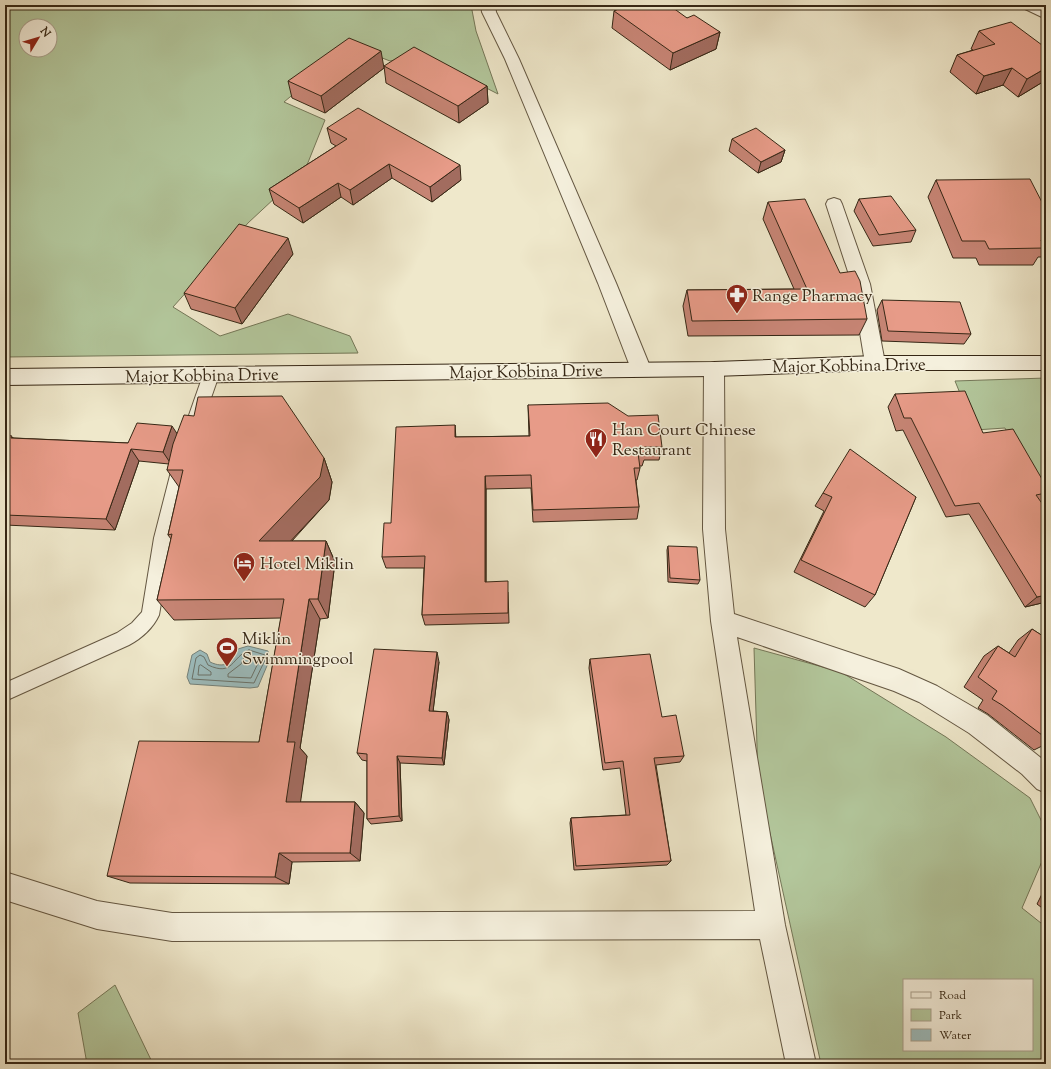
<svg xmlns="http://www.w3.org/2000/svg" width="1051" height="1069" font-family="'Sorts Mill Goudy',serif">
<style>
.green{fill:#b3c79c;stroke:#747758;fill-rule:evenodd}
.water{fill:#9dbec0;stroke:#74827c}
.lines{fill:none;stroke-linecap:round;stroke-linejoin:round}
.shore{stroke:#6a726a;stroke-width:1}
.lane-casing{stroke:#645742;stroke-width:2}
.street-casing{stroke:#645742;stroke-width:2}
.secondary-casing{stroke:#362715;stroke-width:2}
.lane{fill:#f5f0dd;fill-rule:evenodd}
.street{fill:#f5f0dd;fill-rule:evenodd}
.secondary{fill:#f5f0dd;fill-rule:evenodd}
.wall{fill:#c78575;stroke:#362715}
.shaded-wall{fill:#a26c5f;stroke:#362715}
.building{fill:#e79b88;stroke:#362715}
.labels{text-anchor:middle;stroke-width:3;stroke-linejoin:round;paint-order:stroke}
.poi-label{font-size:17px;fill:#362715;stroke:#f5f0dd;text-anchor:start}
.street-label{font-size:17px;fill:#362715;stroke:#f5f0dd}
</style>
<rect width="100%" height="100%" fill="#efe8cb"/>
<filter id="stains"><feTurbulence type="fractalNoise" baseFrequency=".005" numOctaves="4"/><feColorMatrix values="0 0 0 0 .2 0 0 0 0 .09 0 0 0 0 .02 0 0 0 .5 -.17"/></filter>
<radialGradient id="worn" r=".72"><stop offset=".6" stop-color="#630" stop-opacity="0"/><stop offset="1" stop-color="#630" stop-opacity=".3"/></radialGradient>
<g class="green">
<path d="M5 5H471L476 31 498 94 422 55 390 61 351 46 284 102 325 120 305 170 248 223 173 307 220 336 288 314 350 336 358 353 5 357ZM26 26H50V50H26Z"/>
<polygon points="1046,378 1046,480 1044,481 1046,483 1046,507 1005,428 975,430 955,381"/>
<path d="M754 648 841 672 946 737 1030 798 1046 830V852L1022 908 1046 927V1064H821L758 779ZM904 980H1032V1050H904Z"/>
<polygon points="115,985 153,1064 87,1064 78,1013"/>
</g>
<path class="water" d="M248 646 268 651 269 661 258 687 250 688 190 684 187 677 192 655 200 650 207 654 210 662C225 669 232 663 238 649Z"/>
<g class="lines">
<g class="shore">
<path d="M249 650 265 655V660L254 683 192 679 196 658 200 655 204 657 208 665C234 677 231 657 249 650Z"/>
<polygon points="245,656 260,659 251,678 228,677 228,674 241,664"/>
<polygon points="201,665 211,672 211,675 198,675 199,666"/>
</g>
<g class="lane-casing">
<g id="lane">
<polygon points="211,369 216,371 219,375 204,418 202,422 196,424 190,422 188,418 203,375 206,371"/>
<path d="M182 453 188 455 190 460 172 538 159 615C153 628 142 638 129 645L5 701V683L117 633 132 623 142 612 154 538 174 460 176 455Z"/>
</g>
</g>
<g class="street-casing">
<g id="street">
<polygon points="481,5 495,5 496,12 519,59 616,283 651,369 648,374 641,376 634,374 631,369 598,283 505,59 482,12"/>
<polygon points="1021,5 1038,5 1046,9 1046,19 1023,8"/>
<polygon points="834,198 840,200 842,204 870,284 885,363 882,368 875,370 868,368 865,363 852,284 826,204 828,200"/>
<polygon points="714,362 721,364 724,369 725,529 734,614 899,669 937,686 987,715 1046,762 1046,793 1037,789 1022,774 969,733 919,702 894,691 737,637 785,925 816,1064 786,1064 760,939 172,941 97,929 5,900 5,872 97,901 172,913 755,911 711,621 703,529 704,369 707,364"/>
</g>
</g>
<g class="secondary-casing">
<polygon id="secondary" points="875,356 1046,356 1046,370 875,370 714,376 5,385 5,369 714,362"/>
</g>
<use href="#lane" class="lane"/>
<use href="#street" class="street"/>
<use href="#secondary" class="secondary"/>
</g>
<g class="wall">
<polygon points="614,11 687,18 720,32 716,49 670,70 612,28"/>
<polygon points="979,31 1046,48 1046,80 1018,97 1003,85 976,94 950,72 957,55 973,50 971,49"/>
<polygon points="384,66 487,86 488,103 459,123 386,83"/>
<polygon points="384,68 325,113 292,98 288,81"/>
<polygon points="327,128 461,180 432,202 392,178 353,205 341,197 303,223 274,204 269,189 336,146 331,143"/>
<polygon points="732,139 785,150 781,162 758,173 729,151"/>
<polygon points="936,180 1046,210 1046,257 1038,257 1033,265 979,265 976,258 953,258 928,197"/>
<polygon points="859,199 916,230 911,242 873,246 854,211"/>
<polygon points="768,202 840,273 867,319 859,335 688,336 683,306 687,290 794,289 763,219"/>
<polygon points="293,254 242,324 191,309 184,293"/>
<polygon points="882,300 971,334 964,344 882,341 877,310"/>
<polygon points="895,394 983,433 1046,486 1046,496 1041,501 1046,509 1046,602 1025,607 969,514 946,517 903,430 896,431 888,407"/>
<polygon points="528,405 662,447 659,460 644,460 642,466 639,466 640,468 637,480 636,480 639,507 637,519 533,522 531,488 486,489 486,582 508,592 509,623 425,625 422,615 424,568 386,568 382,557 456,437 529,436"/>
<polygon points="177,434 324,458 332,482 329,500 292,541 326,541 335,562 328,618 320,619 300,748 307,756 300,802 355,802 364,813 360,861 292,862 289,884 130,883 107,876 259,742 281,618 174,620 157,600 171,539 168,535 179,487 167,470 169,464 139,461 115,530 5,525 5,435 14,438 128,443"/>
<polygon points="823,493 916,497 875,595 865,607 794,572 824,511 815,506"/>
<polygon points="668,546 700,580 698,584 668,582 667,550"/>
<polygon points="1032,629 1046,638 1046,744 1034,750 988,714 978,708 983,700 964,687 984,656 998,646 1009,653 1018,640"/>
<polygon points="590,659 662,717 684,756 680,762 656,765 671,861 667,865 574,870 570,823 571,818 626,815 620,768 603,770 589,668"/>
<polygon points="439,662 433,711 447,712 449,720 444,765 400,763 402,821 371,824 367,819 367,761 362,760 357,753"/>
<polygon points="1046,886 1046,911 1037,904"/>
</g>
<g class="shaded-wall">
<polygon points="720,32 716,49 670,70 673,53"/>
<polygon points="381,51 384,68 325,113 321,96"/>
<polygon points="1012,68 1003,85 976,94 984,76"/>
<polygon points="1046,68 1046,80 1018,97 1027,79"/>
<polygon points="487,86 488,103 459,123 458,106"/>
<polygon points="785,150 781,162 758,173 761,162"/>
<polygon points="389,164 392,178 353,205 350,190"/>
<polygon points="460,165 461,180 432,202 430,187"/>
<polygon points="338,183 341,197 303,223 299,208"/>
<polygon points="288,238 293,254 242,324 235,308"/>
<polygon points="455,425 456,439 455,437"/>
<polygon points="172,426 180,438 171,464 163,452"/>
<polygon points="131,449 139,461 115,530 106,519"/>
<polygon points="324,458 332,482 329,500 271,562 259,541"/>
<polygon points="485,476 486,489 486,593 485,582"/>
<polygon points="326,541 335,562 328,618 318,599"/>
<polygon points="1046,595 1046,602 1025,607 1037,597"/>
<polygon points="309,599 320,619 300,748 307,756 299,813 286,802 287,742"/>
<polygon points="437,652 439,662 432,720 429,711"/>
<polygon points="447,712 449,720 444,765 442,758"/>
<polygon points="397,756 400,763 402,821 399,816"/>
<polygon points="355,802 364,813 360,861 350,853"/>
<polygon points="279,853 292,862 289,884 275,877"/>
</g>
<g class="building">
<polygon points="628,5 669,5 687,18 694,15 720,32 673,53 614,11"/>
<polygon points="1011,22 1046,48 1046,68 1027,79 1012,68 984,76 957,55 995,44 979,31"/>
<polygon points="349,38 381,51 321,96 288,81"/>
<polygon points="414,47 487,86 458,106 384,66"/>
<polygon points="358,108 460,165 430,187 389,164 350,190 338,183 299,208 269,189 347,139 327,128"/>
<polygon points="756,128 785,150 761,162 732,139"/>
<polygon points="1030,179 1046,210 1046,240 1041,240 1044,248 989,249 985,241 962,241 936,180"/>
<polygon points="891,196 916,230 879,235 859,199"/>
<polygon points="805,199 840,273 855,271 860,281 867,319 692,321 687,290 807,289 768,202"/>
<polygon points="239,224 288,238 235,308 184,293"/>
<polygon points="882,300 960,302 971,334 888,331"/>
<polygon points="965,391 983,433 1013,429 1046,486 1046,493 1036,495 1046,509 1046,595 1037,597 979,503 955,506 911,418 904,418 895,394"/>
<polygon points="282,396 324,458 320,477 259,541 326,541 318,599 309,599 287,742 295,742 286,802 355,802 350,853 279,853 275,877 107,876 139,741 259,742 284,599 157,600 172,534 168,535 183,470 167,470 173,444 184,415 194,416 198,397"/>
<polygon points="608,403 628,416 658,415 662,447 644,447 645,453 638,453 640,468 634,468 639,507 533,510 531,475 485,476 485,582 508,581 508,613 422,615 425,556 382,557 384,523 391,523 396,427 455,425 455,437 530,436 528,405"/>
<polygon points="137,423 172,426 163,452 131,449 106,519 5,515 5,435 12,436 11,438 128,443"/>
<polygon points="850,449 916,497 875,595 801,560 832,497 823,493"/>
<polygon points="668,546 697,547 700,580 670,578"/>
<polygon points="1032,629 1046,638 1046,738 1002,705 992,699 997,691 978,677 998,646 1015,657"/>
<polygon points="374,649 437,652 429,711 447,712 442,758 397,756 399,816 367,819 367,754 357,753"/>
<polygon points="650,654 662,717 676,715 684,756 654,758 671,861 576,866 571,818 630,815 623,761 605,763 590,659"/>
</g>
<defs>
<g id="pharmacy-pin" transform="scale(1.15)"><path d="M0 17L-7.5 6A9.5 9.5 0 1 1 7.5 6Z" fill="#8f2418" stroke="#f5f0dd"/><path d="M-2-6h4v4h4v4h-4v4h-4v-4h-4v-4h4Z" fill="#fff"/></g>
<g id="restaurant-pin" transform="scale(1.15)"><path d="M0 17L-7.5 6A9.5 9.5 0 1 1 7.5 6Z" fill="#8f2418" stroke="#f5f0dd"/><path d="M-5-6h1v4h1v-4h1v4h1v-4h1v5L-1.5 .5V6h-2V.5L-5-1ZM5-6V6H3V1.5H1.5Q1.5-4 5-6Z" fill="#fff"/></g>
<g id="hotel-pin" transform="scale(1.15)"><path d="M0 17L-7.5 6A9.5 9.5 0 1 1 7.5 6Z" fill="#8f2418" stroke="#f5f0dd"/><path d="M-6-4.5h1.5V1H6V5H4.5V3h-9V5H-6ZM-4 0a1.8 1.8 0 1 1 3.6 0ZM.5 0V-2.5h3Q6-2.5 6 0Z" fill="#fff"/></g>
<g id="stadium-pin" transform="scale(1.15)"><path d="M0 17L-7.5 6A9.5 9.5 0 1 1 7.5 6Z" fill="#8f2418" stroke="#f5f0dd"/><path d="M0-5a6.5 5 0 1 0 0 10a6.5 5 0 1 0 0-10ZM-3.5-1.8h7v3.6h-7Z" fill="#fff"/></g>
</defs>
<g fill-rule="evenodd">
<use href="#pharmacy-pin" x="737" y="295"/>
<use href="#restaurant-pin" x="596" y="439"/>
<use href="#hotel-pin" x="244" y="563"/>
<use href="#stadium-pin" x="227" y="648"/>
</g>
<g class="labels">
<g class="poi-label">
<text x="752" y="301">Range Pharmacy</text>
<text x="612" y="435">Han Court Chinese<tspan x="612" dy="20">Restaurant</tspan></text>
<text x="260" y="569">Hotel Miklin</text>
<text x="242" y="644">Miklin<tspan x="242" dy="20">Swimmingpool</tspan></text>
</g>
<g class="street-label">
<text transform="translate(849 365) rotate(-1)" y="6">Major Kobbina Drive</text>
<text transform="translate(526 371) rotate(-1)" y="6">Major Kobbina Drive</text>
<text transform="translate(202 375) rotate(-1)" y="6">Major Kobbina Drive</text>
</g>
</g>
<rect width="1051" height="1069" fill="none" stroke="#efe8cb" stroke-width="20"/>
<rect x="6" y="6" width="1039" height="1057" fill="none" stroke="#362715" stroke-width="2"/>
<rect x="10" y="10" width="1031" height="1049" fill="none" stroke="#362715"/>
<rect x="903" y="979" width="130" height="72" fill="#f5f0dd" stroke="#a9a08d"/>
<rect x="911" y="992" width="20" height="6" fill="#f5f0dd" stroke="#a9a08d"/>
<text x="939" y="999" font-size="12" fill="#362715">Road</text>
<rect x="911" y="1009" width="20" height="12" fill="#b3c79c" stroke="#a9a08d"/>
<text x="939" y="1019" font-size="12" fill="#362715">Park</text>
<rect x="911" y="1029" width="20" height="12" fill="#9dbec0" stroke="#a9a08d"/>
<text x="939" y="1039" font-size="12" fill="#362715">Water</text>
<g transform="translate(38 38) rotate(52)"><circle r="19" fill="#f5f0dd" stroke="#a9a08d"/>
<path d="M0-3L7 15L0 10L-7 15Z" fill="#8f2418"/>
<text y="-6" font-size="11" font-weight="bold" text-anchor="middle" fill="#362715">N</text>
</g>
<rect width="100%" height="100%" filter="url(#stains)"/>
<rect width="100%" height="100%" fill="url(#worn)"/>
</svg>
